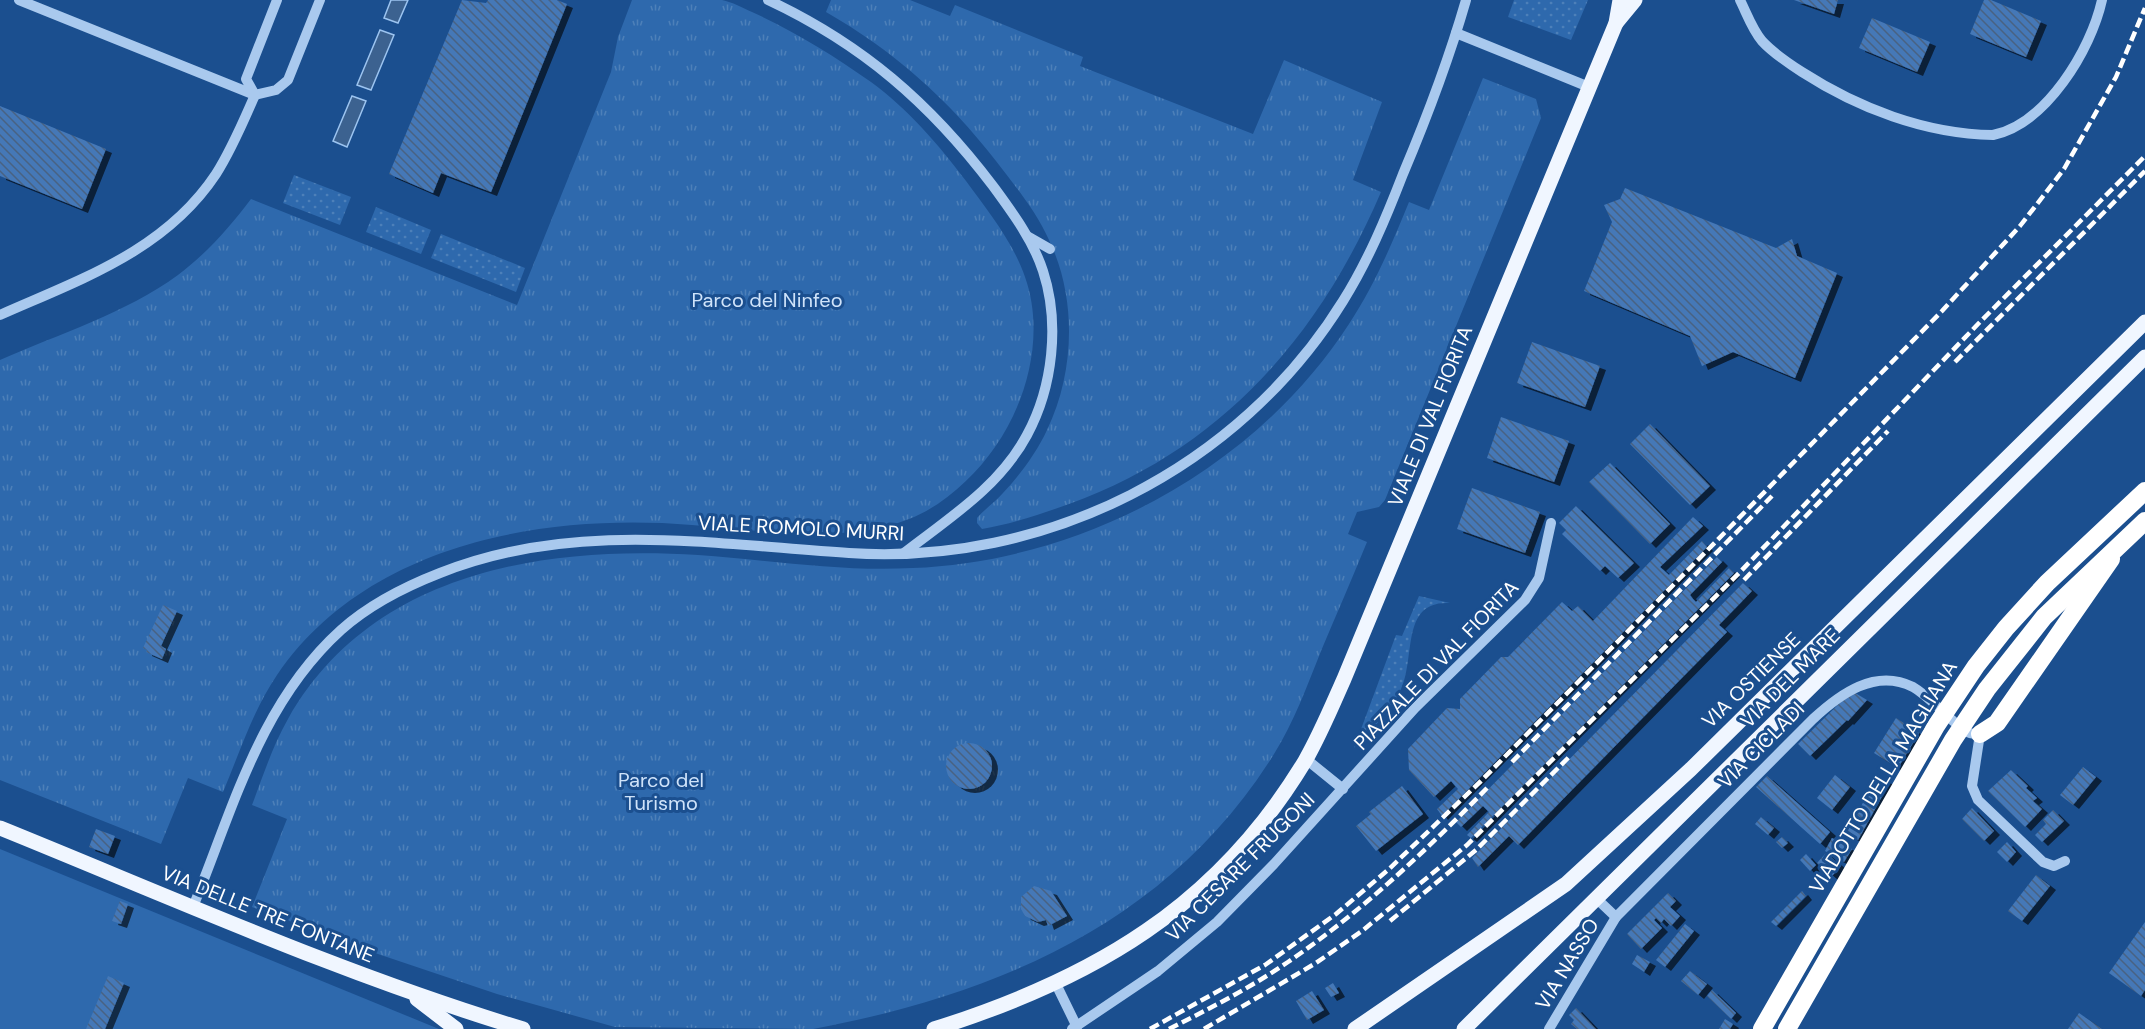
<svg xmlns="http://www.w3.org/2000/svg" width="2145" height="1029" font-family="'DM Sans',sans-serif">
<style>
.grass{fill:url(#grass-dots)}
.park{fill:url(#park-tufts)}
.pitch{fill:#2e69ad}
.water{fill:#3c6290;stroke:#9cc4f0;stroke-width:1.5}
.building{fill:url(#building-back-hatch);filter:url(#shadow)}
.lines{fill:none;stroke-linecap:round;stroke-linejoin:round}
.minor{stroke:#a9c9ee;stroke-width:10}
.major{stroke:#f0f6ff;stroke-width:15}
.highway{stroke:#fff;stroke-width:18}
.rail{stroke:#fff;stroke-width:4.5;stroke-dasharray:10 4.5;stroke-linecap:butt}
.highway-bridge{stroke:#fff;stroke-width:18}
.labels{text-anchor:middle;stroke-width:6;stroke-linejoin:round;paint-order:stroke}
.park-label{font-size:20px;fill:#cfe3fa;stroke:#1b4f8f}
.street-label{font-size:20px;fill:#fff;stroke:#1b4f8f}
</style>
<defs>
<pattern id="grass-dots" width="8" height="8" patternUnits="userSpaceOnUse" patternTransform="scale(1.5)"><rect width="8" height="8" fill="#2e69ad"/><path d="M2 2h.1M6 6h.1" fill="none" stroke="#4d80b9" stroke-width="1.8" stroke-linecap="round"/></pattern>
<pattern id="park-tufts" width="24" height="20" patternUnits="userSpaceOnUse" patternTransform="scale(1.5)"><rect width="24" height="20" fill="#2e69ad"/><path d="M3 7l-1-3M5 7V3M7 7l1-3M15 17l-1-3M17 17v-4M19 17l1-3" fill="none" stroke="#4d80b9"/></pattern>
<pattern id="building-back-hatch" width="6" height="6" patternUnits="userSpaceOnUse" patternTransform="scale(1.5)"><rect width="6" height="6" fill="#4478b7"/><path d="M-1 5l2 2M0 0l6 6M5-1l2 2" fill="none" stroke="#486282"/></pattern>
<filter id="shadow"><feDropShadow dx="6" dy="4" stdDeviation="0" flood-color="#0009"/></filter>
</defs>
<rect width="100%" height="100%" fill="#1b4f8f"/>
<g class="grass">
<polygon points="1514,0 1588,0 1571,40 1508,17"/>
<polygon points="294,175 351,197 340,225 283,203"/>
<polygon points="376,207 431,230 421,254 366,232"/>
<polygon points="441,234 525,268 516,292 431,258"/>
<path d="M1419 596 1450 603C1400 600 1416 657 1401 689 1392 711 1370 730 1354 748L1396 635 1402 636Z"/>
</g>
<g class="park">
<path d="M632 0C658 0 698 0 722 0 732 2 743 8 752 12 794 31 833 55 871 82 907 108 939 145 966 181 988 211 1013 242 1025 277 1045 333 1028 400 995 447 975 476 943 506 909 519 841 545 763 530 692 525 544 513 367 543 277 675 252 712 240 752 223 792L188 778 161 844 0 780V360C59 334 126 313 178 275 206 254 230 227 251 199L517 305 611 72 618 37Z"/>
<path d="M831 0H910L950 16 955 5 1083 57 1080 66 1253 134 1284 60 1382 102 1353 180 1381 192C1319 337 1221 449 1069 504 1041 514 1012 524 982 529L977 523V518C985 509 995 502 1003 493 1020 475 1037 452 1047 430 1075 372 1077 298 1049 240 1036 211 1015 186 996 161 948 99 894 51 826 12Z"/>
<path d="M1483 78 1536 99 1541 118 1385 500 1379 507 1357 512 1348 534 1367 542C1352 579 1336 615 1321 651 1307 686 1294 722 1274 754 1170 921 1000 994 813 1029L615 1027 497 994 378 954 252 907 287 819 252 805C263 776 273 745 288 719 371 572 544 545 698 555 770 560 842 572 913 568 1084 561 1255 469 1349 324 1374 286 1392 244 1409 202L1429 210Z"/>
</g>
<polygon class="pitch" points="0,849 439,1029 0,1029"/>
<g class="water">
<polygon points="391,0 408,0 398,23 384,18"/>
<polygon points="380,30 394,35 371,90 357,85"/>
<polygon points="352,96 366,101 347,147 333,141"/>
</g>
<g class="building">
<polygon points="462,0 486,3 488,0 557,0 567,4 491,192 441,173 433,193 389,174"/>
<polygon points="1794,0 1838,0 1834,14"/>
<polygon points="1984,0 1991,0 2041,21 2026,57 1970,34"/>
<polygon points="1872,18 1930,42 1917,72 1859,48"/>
<polygon points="0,106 106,149 82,209 0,176"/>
<polygon points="1625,188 1776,248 1792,239 1797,256 1837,273 1795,378 1733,352 1702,366 1690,336 1584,291 1612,222 1604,205 1620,199"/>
<polygon points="1532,342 1600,366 1585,407 1517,383"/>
<polygon points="1501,417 1569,441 1554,482 1487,458"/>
<polygon points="1650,424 1710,486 1690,505 1630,444"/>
<polygon points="1610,463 1670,524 1650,544 1589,482"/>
<polygon points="1472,488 1540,512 1525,553 1457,529"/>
<polygon points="1576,506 1634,563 1618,578 1605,566 1600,571 1562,534 1566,530 1559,523"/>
<polygon points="1693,517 1703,526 1660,567 1669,575 1702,541 1707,547 1442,816 1437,809 1458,789 1451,781 1434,797 1409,770 1408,749 1447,708 1460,709 1460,699 1501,657 1508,657 1562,602 1572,611 1578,606 1593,621"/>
<polygon points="1717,557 1722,562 1690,595 1693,599 1696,602 1729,568 1734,573 1471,838 1467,835 1489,812 1483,806 1461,827 1456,822"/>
<polygon points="1743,583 1752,591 1719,625 1727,632 1518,845 1509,836 1478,867 1472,858"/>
<polygon points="163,605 177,611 161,646 166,649 162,659 146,652 147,650 143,648"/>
<polygon points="1852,691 1867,700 1848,721 1847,720 1810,756 1798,744"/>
<polygon points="1896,718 1919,733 1898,768 1874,753"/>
<circle cx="969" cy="766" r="23"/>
<polygon points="2083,767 2096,777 2073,805 2060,795"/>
<polygon points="2011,770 2028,786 2026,788 2037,798 2033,801 2042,809 2025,827 1988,791"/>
<polygon points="1835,775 1850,787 1832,810 1817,798"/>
<polygon points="1767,776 1830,832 1820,844 1756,787"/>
<polygon points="1878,776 1890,782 1858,840 1846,833"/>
<polygon points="1402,786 1423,814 1376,851 1356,826 1371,814 1369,812"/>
<polygon points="1972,808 1994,831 1984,841 1962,819"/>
<polygon points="2053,810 2064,821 2042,842 2035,835 2046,824 2043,820"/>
<polygon points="1761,817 1774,828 1768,835 1755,824"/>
<polygon points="96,829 115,836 108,854 89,847"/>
<polygon points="1782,837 1788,843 1782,848 1776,842"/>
<polygon points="1832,838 1852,849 1844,862 1825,851"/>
<polygon points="2007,842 2016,852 2007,862 1997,852"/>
<polygon points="1826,853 1841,866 1832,876 1817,863"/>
<polygon points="1806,854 1816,865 1810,871 1800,860"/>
<polygon points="2036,875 2050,886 2022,921 2008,911"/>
<polygon points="1034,886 1051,891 1067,916 1048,926 1046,920 1038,922 1025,916 1021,909 1021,897"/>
<polygon points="1802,891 1806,896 1776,926 1771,922"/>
<polygon points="1668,893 1676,901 1670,907 1680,916 1671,926 1664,919 1661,923 1656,918 1654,920 1662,928 1641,949 1627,934"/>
<polygon points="120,901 128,904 121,924 112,921"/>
<polygon points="2145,922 2145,990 2141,996 2109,973"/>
<polygon points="1685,924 1694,931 1665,967 1656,960"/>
<polygon points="1637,955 1650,962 1644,972 1632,964"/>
<polygon points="1690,971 1707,984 1698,995 1681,981"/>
<polygon points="108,976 124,983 105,1029 86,1029"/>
<polygon points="1333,983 1339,993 1331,997 1325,988"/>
<polygon points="1712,990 1736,1013 1731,1019 1707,996"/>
<polygon points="1312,991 1324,1010 1307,1020 1296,1001"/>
<polygon points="1576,1008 1596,1029 1577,1029 1571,1024 1574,1020 1569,1015"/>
<polygon points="2079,1013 2102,1029 2068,1029"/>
<polygon points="1725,1019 1733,1024 1730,1029 1719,1029"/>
</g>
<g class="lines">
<g class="minor">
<polyline points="19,0 255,95"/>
<path d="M768 0C862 44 930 103 993 186 1012 212 1033 240 1043 271 1060 323 1053 387 1027 435 999 487 949 518 904 553"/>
<path d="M1740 0C1747 14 1752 29 1762 41 1773 53 1788 63 1802 72 1858 108 1925 134 1993 135 2046 124 2091 50 2102 0"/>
<polyline points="1456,33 1589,87"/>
<polyline points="255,95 276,90 288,80 320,0"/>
<polyline points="255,95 246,79 277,0"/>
<polyline points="1029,237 1050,249"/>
<path d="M0 315C81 279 165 251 216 174 232 149 243 122 255 95"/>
<polyline points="1306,759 1343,789"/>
<polyline points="1596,898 1616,917"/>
<path d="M193 907C233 809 260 703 341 630 370 604 404 587 440 573 572 520 711 544 849 553 1045 566 1239 469 1343 301 1368 261 1386 218 1403 174 1427 117 1449 59 1466 0"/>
<polyline points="1056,984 1077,1027"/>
<polyline points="1072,1029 1158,971 1217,922 1274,864 1415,708 1525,600 1539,578 1551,523"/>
<path d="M1549 1029 1616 917 1813 719C1840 694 1875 668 1913 687 1927 695 1940 710 1952 720 1961 728 1968 736 1980 734L1972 786 1978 800 2043 862 2054 866 2065 861"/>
</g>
<g class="major">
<polyline points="1616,23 1635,0"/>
<path d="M0 828C173 898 344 975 523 1029"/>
<polyline points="417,999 456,1029"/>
<path d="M934 1029C1093 979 1217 907 1305 761 1320 735 1332 706 1344 679L1616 23 1620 0"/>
<polyline points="1355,1029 1566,884 1691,769 2145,322"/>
<polyline points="1464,1029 2145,357"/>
</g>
<polyline class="highway" points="1980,734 1997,723 2111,559"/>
<g class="rail">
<polyline points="1955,362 2145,171"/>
<polyline points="1744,580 1888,431"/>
<polyline points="1512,762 1772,496"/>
<polyline points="1390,921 1476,850 1569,757"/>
<polyline points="1150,1029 1265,965 1336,914 1389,869 1481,781 1942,311 2020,226 2064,169 2116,77 2145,8"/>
<path d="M1169 1029C1209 1009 1250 988 1288 962 1361 912 1426 851 1487 788"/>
<polyline points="1204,1029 1316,963 1362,931 1467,845 1741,571 1978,324 2145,156"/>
</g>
<g class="highway-bridge">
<polyline points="1762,1029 1936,726 1976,666 2006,628 2047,583 2145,491"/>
<polyline points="1787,1029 1953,740 1987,689 2044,617 2145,521"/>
</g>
</g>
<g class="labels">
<g class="park-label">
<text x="767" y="307">Parco del Ninfeo</text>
<text x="661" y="787">Parco del<tspan x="661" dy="23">Turismo</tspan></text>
</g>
<g class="street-label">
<text transform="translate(1430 416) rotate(-68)" y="7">VIALE DI VAL FIORITA</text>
<text transform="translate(801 528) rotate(3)" y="7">VIALE ROMOLO MURRI</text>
<text transform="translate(1436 665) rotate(-46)" y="7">PIAZZALE DI VAL FIORITA</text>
<text transform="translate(1790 678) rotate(-45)" y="7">VIA DEL MARE</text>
<text transform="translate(1751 680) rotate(-44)" y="7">VIA OSTIENSE</text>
<text transform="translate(1761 745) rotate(-45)" y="7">VIA CICLADI</text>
<text transform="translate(1883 777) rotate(-59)" y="7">VIADOTTO DELLA MAGLIANA</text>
<text transform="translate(1240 867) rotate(-45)" y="7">VIA CESARE FRUGONI</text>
<text transform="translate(268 914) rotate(22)" y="7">VIA DELLE TRE FONTANE</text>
<text transform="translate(1567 964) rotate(-59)" y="7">VIA NASSO</text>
</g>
</g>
</svg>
